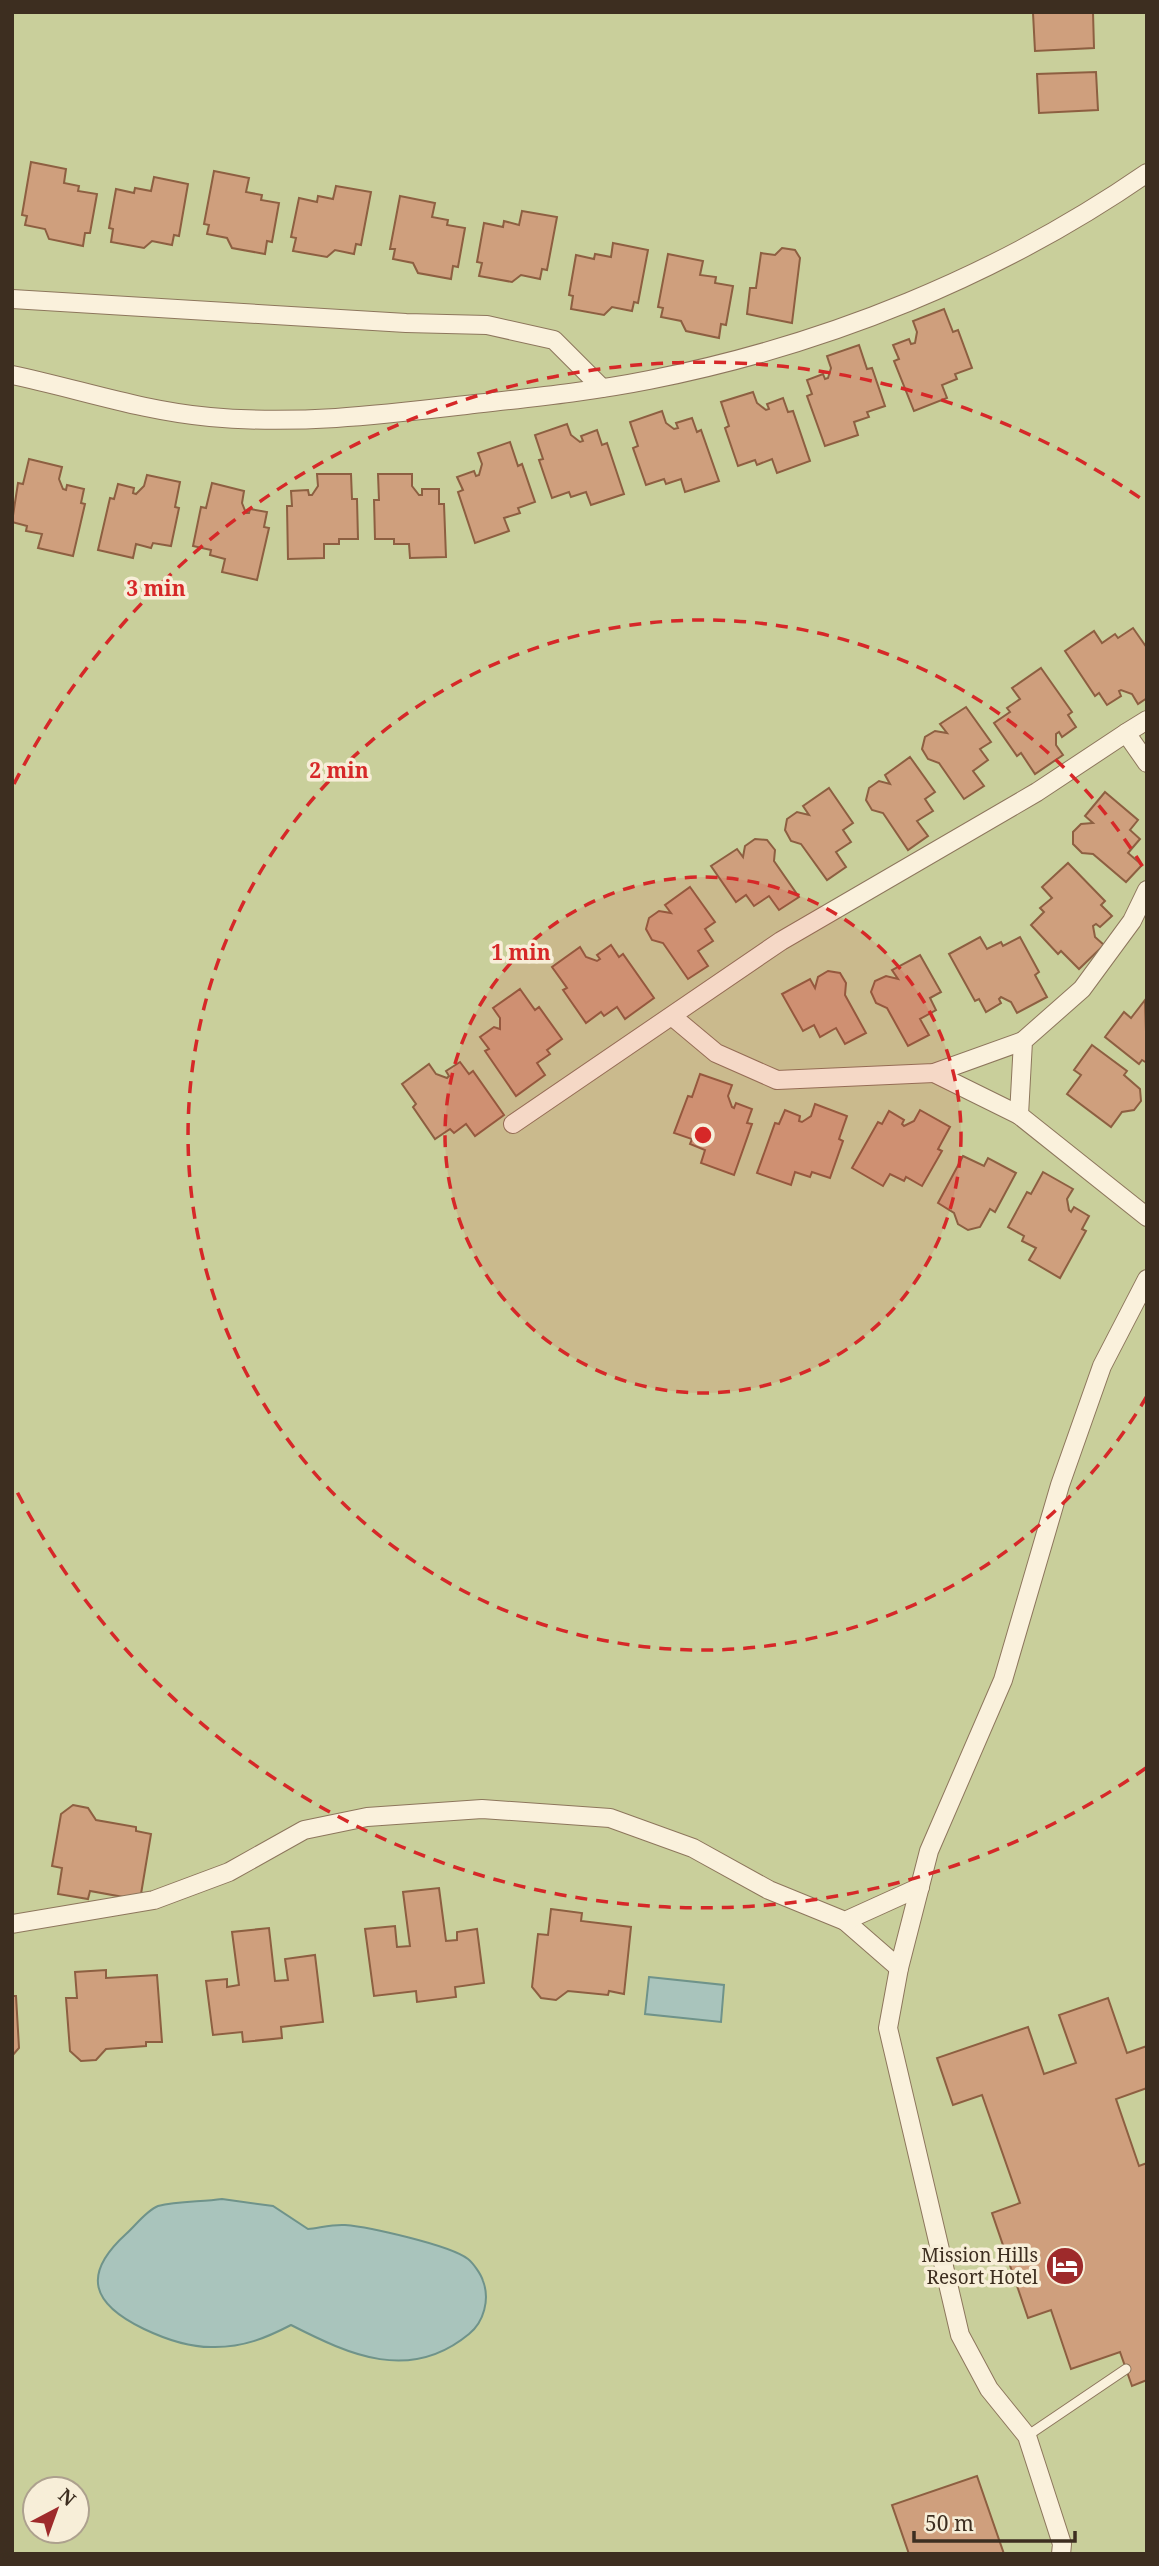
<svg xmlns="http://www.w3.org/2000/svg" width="1159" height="2566" font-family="'Noto Serif',serif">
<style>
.green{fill:#c9cf9b;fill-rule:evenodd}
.water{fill:#a9c4bc;stroke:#6f938a;stroke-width:2}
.building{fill:#cf9f7d;stroke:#8d5f41;stroke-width:2}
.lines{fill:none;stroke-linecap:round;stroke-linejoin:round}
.lane-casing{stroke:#8d765c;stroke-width:11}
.street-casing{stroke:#8d765c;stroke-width:20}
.lane{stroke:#faf1dc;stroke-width:9}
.street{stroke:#faf1dc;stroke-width:18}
.ring{fill:none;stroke:#d62828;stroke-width:3.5;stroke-dasharray:12 9}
.labels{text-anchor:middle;stroke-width:7;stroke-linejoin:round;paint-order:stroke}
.poi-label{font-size:19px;fill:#3d2e20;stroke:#f7eed8;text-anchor:end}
.centre{fill:#d62828;stroke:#f7eed8;stroke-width:3.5}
.ring-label{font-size:21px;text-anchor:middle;font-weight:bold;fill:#d62828;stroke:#f7eed8;stroke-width:7;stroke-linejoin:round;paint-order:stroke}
</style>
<rect width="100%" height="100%" fill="#f0e4c8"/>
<path class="green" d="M12 12H1147V2554H12ZM35 2489H77V2531H35Z"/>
<g class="water">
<polygon points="649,1977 724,1985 721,2022 645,2014"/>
<path d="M222 2199 273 2206 308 2229C319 2228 333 2224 345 2225 369 2227 450 2245 468 2259 473 2263 481 2274 483 2281 490 2299 484 2322 469 2334 410 2383 350 2355 291 2325 266 2338 244 2347 215 2347 191 2348 165 2339 144 2329 92 2304 81 2275 126 2234 135 2226 147 2210 158 2206 178 2201 202 2202 222 2199Z"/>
</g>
<g class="building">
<polygon points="1093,12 1094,48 1035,51 1033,13"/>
<polygon points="1096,72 1098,110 1039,113 1037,74"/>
<polygon points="31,162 66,169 64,183 79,186 78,191 97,194 90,233 85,233 83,246 49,239 45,229 25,225 27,216 22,215"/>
<polygon points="214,171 249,178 246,192 262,195 261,200 279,203 272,242 267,241 265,254 232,248 227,238 207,234 209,225 204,224"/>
<polygon points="154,177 188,184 179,236 174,235 172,245 152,241 144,248 111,242 113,229 109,228 116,189 134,193 135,188 151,191"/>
<polygon points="336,186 371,192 361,245 356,244 354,254 335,250 327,257 293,251 296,238 291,237 299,198 317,202 318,196 333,199"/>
<polygon points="400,196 435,203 432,217 448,220 447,225 465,228 458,267 453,266 451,279 418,273 413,263 393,259 395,249 390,249"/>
<polygon points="522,211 557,217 547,270 542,269 540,279 521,275 512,282 479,276 482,263 477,262 484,223 503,227 504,221 519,225"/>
<polygon points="613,243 648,250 638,303 634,302 632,311 612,307 604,315 571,309 573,296 569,295 576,255 594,259 595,254 611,257"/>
<polygon points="782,248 795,250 800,258 792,323 747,314 750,288 756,288 761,253 775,255"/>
<polygon points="668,254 703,261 700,275 716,277 715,283 733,286 726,325 721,324 719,338 686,331 681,321 661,317 663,308 658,307"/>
<polygon points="944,309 953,332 958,330 972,368 955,374 957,379 942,385 947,398 914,411 894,361 899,359 893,345 909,339 911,344 915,343 917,332 913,321"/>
<polygon points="859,345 867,369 872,368 885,406 867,412 869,417 854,422 858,435 825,446 807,396 812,394 807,380 823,374 825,379 828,378 831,368 827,356"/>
<polygon points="753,392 757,403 766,410 769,409 767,404 783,398 788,412 793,411 810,461 777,473 772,459 757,465 755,460 738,466 725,428 729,426 721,402"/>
<polygon points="662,411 666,423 674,429 678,428 676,423 692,418 697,432 701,430 719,481 685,492 681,479 666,484 664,479 646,485 633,448 638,446 630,422"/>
<polygon points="567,424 571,435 580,442 583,441 581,436 597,430 602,445 607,443 624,494 591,505 586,492 571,497 569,492 552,498 539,460 543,459 535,435"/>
<polygon points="510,442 518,466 522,464 535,502 518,508 520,513 504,518 509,531 475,543 458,492 463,490 457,477 474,471 476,476 479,475 482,464 478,453"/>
<polygon points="29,459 62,467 59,479 63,489 66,490 67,485 84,489 81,503 85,504 73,556 38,548 42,534 26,531 27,526 12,522 18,483 23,484"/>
<polygon points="317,474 351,474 352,499 357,499 358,539 339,539 339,544 324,544 324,558 288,559 287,506 292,506 291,491 308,490 309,495 312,495 318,486"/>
<polygon points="378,474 412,474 412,486 419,495 422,495 422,489 439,489 439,504 444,504 446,557 410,558 409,544 394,544 394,539 375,539 374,500 379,500"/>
<polygon points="147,475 180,482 175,507 179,508 171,546 153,543 151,548 136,544 133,558 98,550 110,498 114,499 118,484 134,488 133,493 136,494 144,486"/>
<polygon points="212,483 244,491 242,503 246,513 249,513 250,509 267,512 264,527 269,528 257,580 222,572 225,559 210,555 211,550 193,546 201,507 206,508"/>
<polygon points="1133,628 1147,648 1147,698 1138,704 1132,694 1121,690 1119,691 1121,696 1107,705 1099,693 1095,696 1065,651 1094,631 1102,643 1115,634 1118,638"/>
<polygon points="1041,668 1072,712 1068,715 1076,727 1062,737 1059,732 1056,734 1056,745 1063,755 1035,774 1021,753 1017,756 994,723 1010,712 1007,708 1020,699 1012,688"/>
<polygon points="966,707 991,742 980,749 988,760 973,771 984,786 964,799 939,763 928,759 922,749 925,737 935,731 947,733 940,724"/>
<polygon points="910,757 935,792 925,799 933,811 917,821 928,836 908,850 883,813 872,810 866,800 869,788 879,781 890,784 885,775"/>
<polygon points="829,788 853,823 843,830 851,842 836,852 846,867 827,880 801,844 791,841 785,830 787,819 797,812 809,815 803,806"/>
<polygon points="1105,792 1138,820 1130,830 1140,839 1128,853 1142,865 1126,882 1093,854 1082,853 1073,844 1073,832 1081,824 1093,823 1085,816"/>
<polygon points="755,839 767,840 775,850 774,861 799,897 779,910 769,896 754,906 746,895 736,902 711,866 737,849 743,857 745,846"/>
<polygon points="1068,863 1105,901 1101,905 1112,916 1100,927 1096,924 1093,926 1095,937 1104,945 1079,969 1061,951 1058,954 1031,925 1044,912 1040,908 1052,898 1042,887"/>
<polygon points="690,887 715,922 705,929 713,941 698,951 708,966 688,979 663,943 652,940 646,929 649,918 659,911 671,913 665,905"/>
<polygon points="980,937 987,949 1001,942 1003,946 1020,937 1039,972 1035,975 1047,997 1017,1013 1011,1002 1001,997 999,999 1001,1003 986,1012 979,999 975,1001 949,954"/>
<polygon points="611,945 619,957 623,954 654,998 625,1019 617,1007 604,1016 601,1012 586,1023 563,990 567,988 552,967 580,947 586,957 597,961 600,959 597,955"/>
<polygon points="920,955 941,992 930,998 936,1010 920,1019 929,1035 908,1046 887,1008 876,1003 871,992 875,981 886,976 898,979 892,970"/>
<polygon points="828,971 840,973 846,983 845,995 866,1033 845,1044 836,1028 820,1037 814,1025 803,1031 782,994 810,979 815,988 818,977"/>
<polygon points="520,989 535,1010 539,1007 562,1039 547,1050 550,1054 537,1063 545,1075 516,1096 485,1051 489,1049 480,1037 494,1027 500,1029 500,1018 493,1008"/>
<polygon points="1145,1000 1147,1063 1142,1060 1139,1064 1105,1037 1124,1012 1131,1018"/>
<polygon points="1092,1045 1127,1071 1124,1075 1140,1089 1141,1101 1134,1110 1122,1112 1111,1127 1067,1094 1081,1075 1074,1070"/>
<polygon points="460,1062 469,1074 473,1071 504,1115 475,1136 466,1124 454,1133 450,1129 435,1139 413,1107 416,1104 402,1084 429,1064 436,1074 447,1078 449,1076 446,1071"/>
<polygon points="700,1074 732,1085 728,1096 732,1107 734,1108 736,1103 752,1109 747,1123 752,1124 734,1175 701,1163 705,1150 690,1144 692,1139 674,1133 688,1096 692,1097"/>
<polygon points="815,1104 847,1116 839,1139 843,1141 830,1178 812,1172 810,1177 795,1172 791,1185 757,1173 775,1123 779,1124 785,1110 800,1116 799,1121 802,1122 811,1116"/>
<polygon points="920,1110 950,1127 938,1149 942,1151 922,1186 906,1177 904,1181 890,1174 883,1186 852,1168 878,1122 882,1124 889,1111 904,1120 902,1124 904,1126 914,1121"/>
<polygon points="963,1156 984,1166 988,1158 1016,1173 995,1212 990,1209 980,1227 968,1230 958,1224 954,1213 938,1203"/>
<polygon points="1043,1172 1073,1189 1067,1199 1069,1210 1071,1212 1074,1207 1089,1216 1082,1229 1086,1231 1060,1278 1029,1260 1036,1248 1022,1241 1024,1236 1008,1227 1027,1192 1031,1194"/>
<polygon points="73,1805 88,1808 96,1820 136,1827 136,1831 151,1834 140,1900 90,1891 88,1899 58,1894 62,1868 52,1866 61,1814"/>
<polygon points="439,1888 446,1941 457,1940 457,1932 477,1929 484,1983 455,1987 456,1997 417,2002 416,1991 374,1996 365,1929 395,1926 397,1947 410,1946 403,1892"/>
<polygon points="551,1909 582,1913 581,1921 631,1927 624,1994 609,1991 608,1995 568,1991 556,2000 541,1998 532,1987 538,1934 548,1935"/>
<polygon points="269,1928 275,1981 288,1980 285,1959 315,1955 323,2022 281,2027 282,2038 243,2042 242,2032 213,2035 206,1981 227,1979 227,1987 239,1985 232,1932"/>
<polygon points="106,1970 106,1978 157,1975 162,2042 146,2042 146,2046 106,2049 96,2060 81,2061 70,2051 66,1998 77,1998 75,1972"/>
<polygon points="12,1996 16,1996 19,2048 12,2056"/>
<polygon points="1108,1998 1127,2053 1147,2046 1147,2088 1116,2099 1139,2166 1147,2163 1147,2380 1132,2386 1120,2352 1071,2369 1051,2310 1028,2318 992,2213 1020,2203 982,2095 953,2105 937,2058 1028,2027 1044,2074 1076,2063 1059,2015"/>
<polygon points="977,2476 1004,2554 909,2554 892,2505"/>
</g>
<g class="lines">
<g class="lane-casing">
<polyline id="lane" points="1027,2436 1126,2369"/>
</g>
<g class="street-casing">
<g id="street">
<polyline points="12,299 406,323 487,325 554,340 602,388"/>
<path d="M12 375C79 389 142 411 210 417 297 425 380 415 466 405 527 398 589 392 649 380 826 345 998 276 1147 173"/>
<polyline points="1126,733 1147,720"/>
<polyline points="1147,890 1132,921 1082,989 1023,1041 1019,1115 1147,1217"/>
<polyline points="673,1017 716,1053 777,1080 934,1073 1023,1041"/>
<polyline points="934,1073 1019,1115"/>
<polyline points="513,1124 781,941 1037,792 1126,733 1147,763"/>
<polyline points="845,1921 899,1968"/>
<polyline points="12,1924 154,1900 229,1872 304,1830 367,1817 482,1809 610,1818 693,1848 769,1890 845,1921 920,1887"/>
<polyline points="1061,2554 1062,2544 1027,2436 989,2389 960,2335 888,2028 899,1968 929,1851 1003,1680 1060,1485 1102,1366 1147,1279"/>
</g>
</g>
<use href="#lane" class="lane"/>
<use href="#street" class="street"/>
</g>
<circle cx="703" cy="1135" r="258" fill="#d62828" fill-opacity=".12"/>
<g class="ring">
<circle cx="703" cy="1135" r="258"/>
<path d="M1147 1396A515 515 0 1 1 1147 874"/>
<path d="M1146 1768A773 773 0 0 1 14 1486M14 784A773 773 0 0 1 1146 502"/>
</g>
<defs>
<g id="hotel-disc" transform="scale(2.0125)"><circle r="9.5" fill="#9e2a2b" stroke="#f7eed8"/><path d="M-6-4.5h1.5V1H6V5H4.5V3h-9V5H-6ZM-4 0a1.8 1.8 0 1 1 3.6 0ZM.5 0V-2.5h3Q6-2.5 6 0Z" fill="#fff"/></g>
</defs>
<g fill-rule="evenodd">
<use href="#hotel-disc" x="1065" y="2266"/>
</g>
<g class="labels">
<g class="poi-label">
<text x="1038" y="2262">Mission Hills<tspan x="1038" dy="22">Resort Hotel</tspan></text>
</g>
</g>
<circle cx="703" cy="1135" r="10" class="centre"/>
<g class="ring-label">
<text x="156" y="596">3 min</text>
<text x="339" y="778">2 min</text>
<text x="521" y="960">1 min</text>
</g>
<rect width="1159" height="2566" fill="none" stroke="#3d2e20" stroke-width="28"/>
<g transform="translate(56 2510) rotate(41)"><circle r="33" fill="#f7eed8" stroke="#ada18e" stroke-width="2"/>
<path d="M0-5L12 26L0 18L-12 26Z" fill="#9e2a2b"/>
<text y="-10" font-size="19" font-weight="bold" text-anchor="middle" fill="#3d2e20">N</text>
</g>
<path d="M914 2531v10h161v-10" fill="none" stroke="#3d2e20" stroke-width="3.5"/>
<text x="925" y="2531" font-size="21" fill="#3d2e20" stroke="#f7eed8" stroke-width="5" paint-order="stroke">50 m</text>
</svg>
